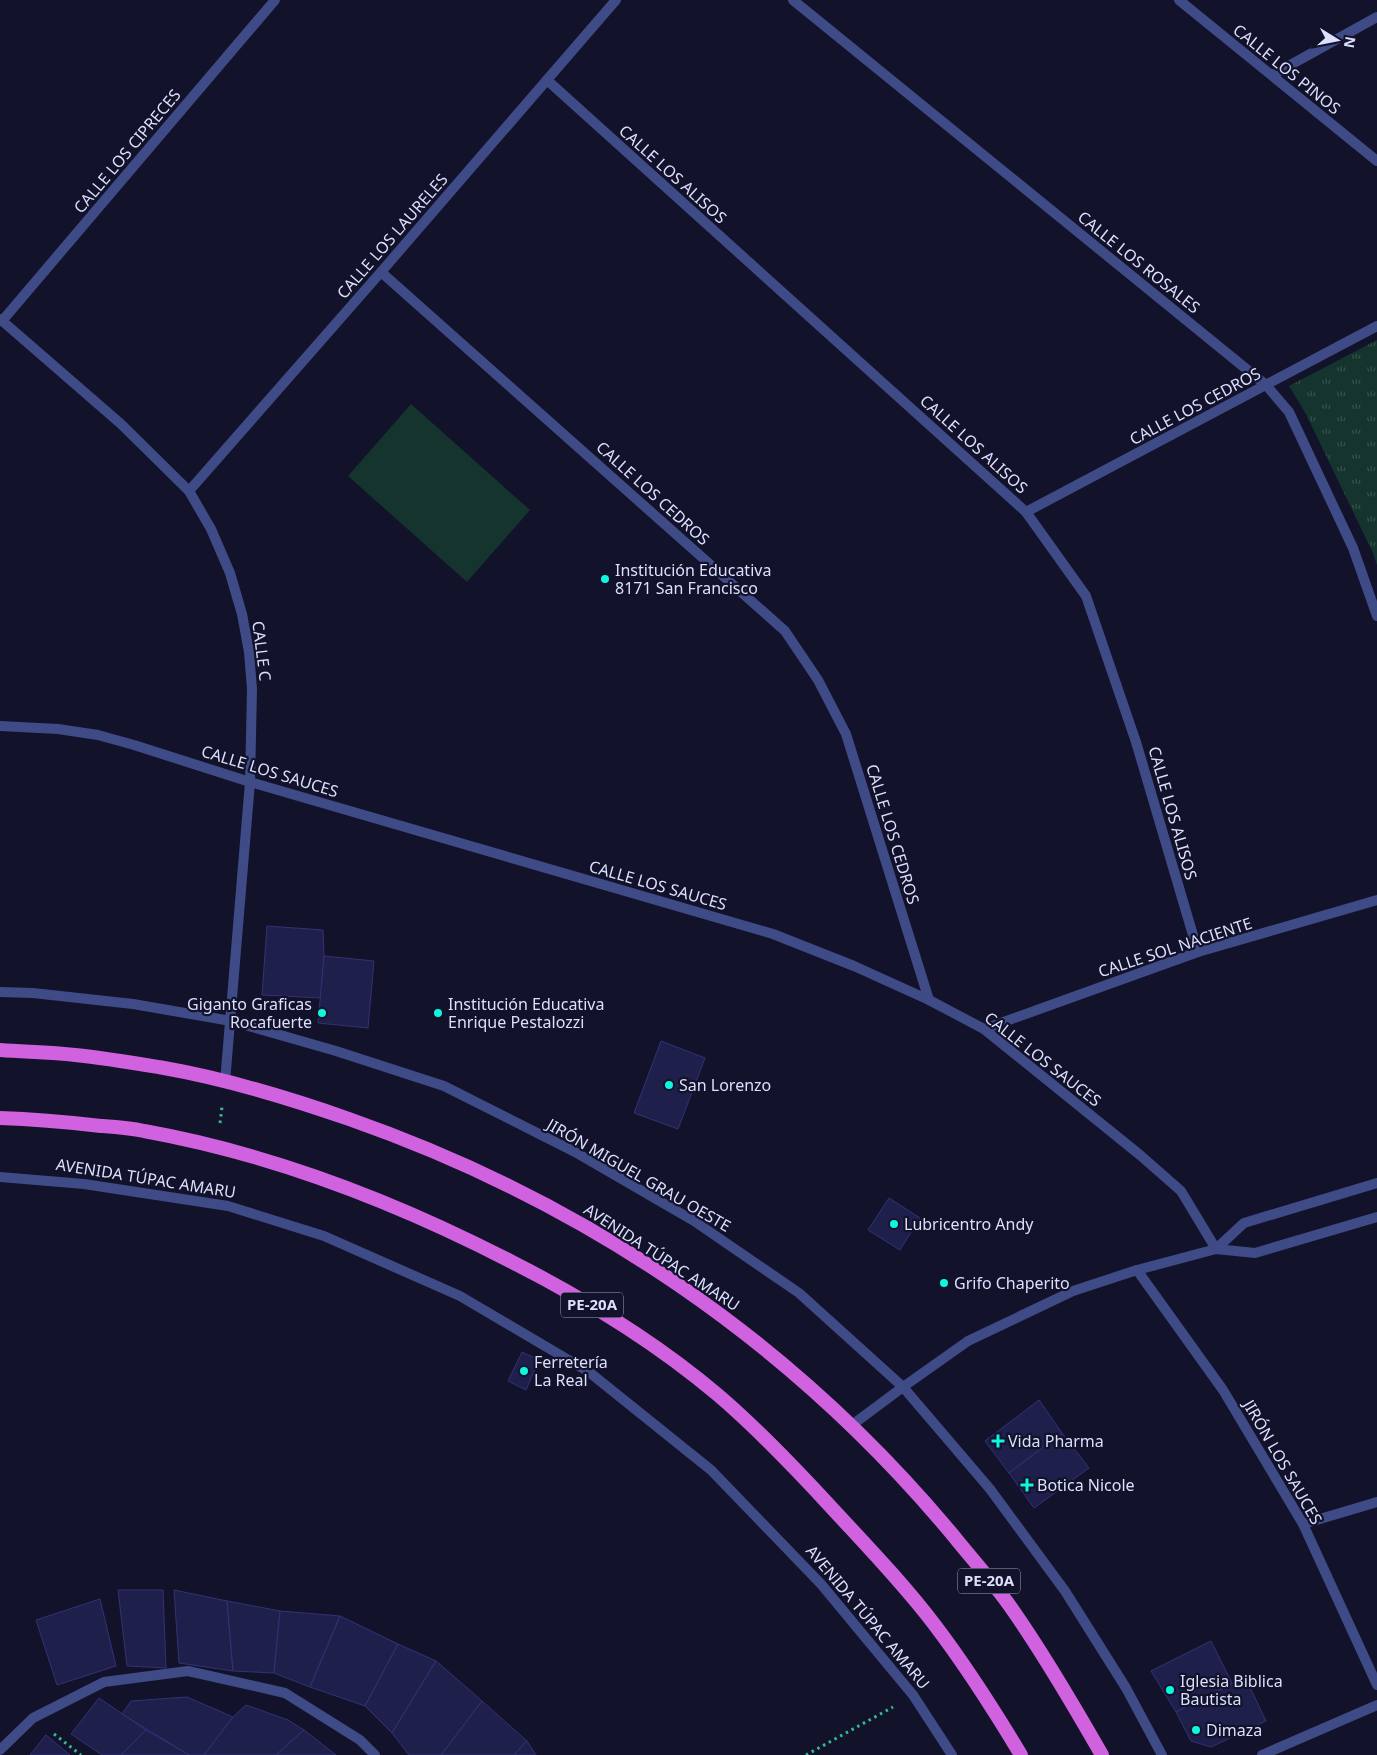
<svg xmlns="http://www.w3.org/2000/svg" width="1377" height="1755" font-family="'Noto Sans',sans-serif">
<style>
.green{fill:#15342d}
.park{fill:url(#park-tufts)}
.building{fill:#1f1f4b;stroke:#323276}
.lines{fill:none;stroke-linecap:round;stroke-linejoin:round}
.path{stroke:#35b997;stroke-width:3;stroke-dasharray:2.5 4;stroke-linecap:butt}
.minor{stroke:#3f4b87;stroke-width:10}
.tertiary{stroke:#3f4b87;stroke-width:10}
.trunk{stroke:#d062e0;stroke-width:14}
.poi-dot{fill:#10f7df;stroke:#12132a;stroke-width:2}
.labels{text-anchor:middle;stroke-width:4.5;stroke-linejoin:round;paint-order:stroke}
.shield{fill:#12132a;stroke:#9fa2be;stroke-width:1}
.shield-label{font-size:15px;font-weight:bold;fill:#dcdffe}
.street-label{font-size:16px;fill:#dcdffe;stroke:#12132a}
.poi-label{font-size:16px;fill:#dcdffe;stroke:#12132a;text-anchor:start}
</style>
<defs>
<pattern id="park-tufts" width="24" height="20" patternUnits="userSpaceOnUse" patternTransform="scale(1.25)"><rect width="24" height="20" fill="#15342d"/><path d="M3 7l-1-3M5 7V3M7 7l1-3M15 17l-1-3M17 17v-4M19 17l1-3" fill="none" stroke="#36514c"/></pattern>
</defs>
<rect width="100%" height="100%" fill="#12132a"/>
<polygon class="green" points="411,404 530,510 467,582 348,476"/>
<polygon class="park" points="1377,340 1377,565 1372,551 1306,414 1289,386"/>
<g class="building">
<polygon points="267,926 323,930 324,956 321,998 262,995"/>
<polygon points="324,956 374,961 368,1028 318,1023"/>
<polygon points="661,1041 705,1058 678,1129 634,1113"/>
<polygon points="889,1198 920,1218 900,1250 868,1230"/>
<polygon points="522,1352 539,1360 526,1390 508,1381"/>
<polygon points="1039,1400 1062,1433 1009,1473 985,1441"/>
<polygon points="1062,1433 1089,1468 1034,1508 1009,1473"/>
<polygon points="118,1590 163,1590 166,1668 127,1666"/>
<polygon points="174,1590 227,1601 233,1671 179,1663"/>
<polygon points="100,1599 116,1666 57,1685 36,1620"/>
<polygon points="227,1601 280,1611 274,1673 233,1671"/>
<polygon points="280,1611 340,1616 310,1687 274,1673"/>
<polygon points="340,1616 398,1644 365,1706 310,1687"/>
<polygon points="1211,1641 1232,1683 1176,1712 1151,1671"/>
<polygon points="398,1644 436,1661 392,1733 365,1706"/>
<polygon points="436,1661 482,1701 441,1755 409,1755 392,1733"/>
<polygon points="1245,1677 1266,1721 1211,1747 1191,1741 1176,1712"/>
<polygon points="187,1697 233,1717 204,1755 189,1755 122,1714 131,1701"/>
<polygon points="99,1698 146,1730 121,1755 102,1755 71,1734"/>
<polygon points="482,1701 527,1741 514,1755 441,1755"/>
<polygon points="246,1705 288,1720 304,1730 276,1755 204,1755 233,1717"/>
<polygon points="146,1730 189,1755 121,1755"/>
<polygon points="304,1730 336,1755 276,1755"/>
<polygon points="46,1735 70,1755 30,1755"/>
<polygon points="527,1741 536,1755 514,1755"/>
</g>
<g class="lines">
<g class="path">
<polyline points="220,1123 222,1107"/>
<polyline points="54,1734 81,1755"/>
<polyline points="806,1755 893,1707"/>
</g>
<g class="minor">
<polyline points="793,0 1266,385 1289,412 1353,548 1377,616"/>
<polyline points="1179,0 1377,161"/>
<polyline points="1272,75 1377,17"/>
<polyline points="547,80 1026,512 1086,596 1136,742 1198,952"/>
<polyline points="381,272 785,631 818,680 846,734 929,1000"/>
<polyline points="0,319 121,424 189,491 211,529 230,573 242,614 249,652 252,689 250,782 225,1082"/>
<polyline points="2,321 275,0"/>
<polyline points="189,491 381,272 616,0"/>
<polyline points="1026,512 1377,326"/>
<polyline points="0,726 58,729 98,735 134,745 250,782 773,934 854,966 929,1000 984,1029 1140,1155 1181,1191 1216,1249"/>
<polyline points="0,992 33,993 133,1004 231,1021 336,1051 444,1086 575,1152 694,1221 799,1293 903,1387 990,1489 1065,1591 1126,1688 1162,1755"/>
<polyline points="984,1029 1198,952 1377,900"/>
<polyline points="0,1177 84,1184 228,1206 324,1236 460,1296 589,1372 711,1470 821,1584 913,1695 952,1755"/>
<polyline points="1137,1270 1223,1390 1303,1524 1377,1685"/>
<polyline points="1303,1524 1377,1502"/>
<polyline points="0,1750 33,1718 104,1682 188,1671 285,1693 360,1740 375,1755"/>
<polyline points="1262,1755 1377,1705"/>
</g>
<g class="tertiary">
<polyline points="1216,1249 1244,1223 1377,1183"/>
<polyline points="852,1425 903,1387 968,1341 1073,1291 1137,1270 1216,1249 1255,1253 1377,1217"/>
</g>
<g class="trunk">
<path d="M0 1050C25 1052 50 1052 75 1055 105 1058 134 1063 164 1068 227 1079 289 1098 349 1119 586 1202 791 1341 952 1534 972 1559 994 1583 1012 1609 1045 1656 1074 1706 1102 1755"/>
<path d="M0 1118C34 1119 67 1122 101 1126 115 1127 130 1128 144 1131 272 1154 396 1202 512 1262 585 1299 654 1341 718 1395 758 1429 794 1467 830 1506 865 1544 902 1582 934 1624 966 1666 994 1710 1021 1755"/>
</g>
</g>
<g class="poi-dot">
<circle cx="605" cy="579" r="5"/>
<circle cx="322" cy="1013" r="5"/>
<circle cx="438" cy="1013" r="5"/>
<circle cx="669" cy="1085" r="5"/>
<circle cx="894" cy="1224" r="5"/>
<circle cx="944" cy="1283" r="5"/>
<circle cx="524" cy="1371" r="5"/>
<path d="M995.5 1433.5h5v5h5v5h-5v5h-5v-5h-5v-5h5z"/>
<path d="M1024.5 1477.5h5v5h5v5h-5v5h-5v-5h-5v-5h5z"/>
<circle cx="1170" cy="1690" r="5"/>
<circle cx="1196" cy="1730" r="5"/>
</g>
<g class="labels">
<g class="shield">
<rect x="561" y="1292.5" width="62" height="25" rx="4"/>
<rect x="958" y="1568.5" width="62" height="25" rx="4"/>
</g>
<g class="shield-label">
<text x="592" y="1310">PE-20A</text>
<text x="989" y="1586">PE-20A</text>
</g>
<g class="street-label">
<text transform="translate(1287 69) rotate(39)" y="6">CALLE LOS PINOS</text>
<text transform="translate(127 151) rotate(-50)" y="6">CALLE LOS CIPRECES</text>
<text transform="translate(673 174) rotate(42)" y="6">CALLE LOS ALISOS</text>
<text transform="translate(392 236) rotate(-49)" y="6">CALLE LOS LAURELES</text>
<text transform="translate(1139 262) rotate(39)" y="6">CALLE LOS ROSALES</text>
<text transform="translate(1195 406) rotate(-28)" y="6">CALLE LOS CEDROS</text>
<text transform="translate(974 444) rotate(42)" y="6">CALLE LOS ALISOS</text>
<text transform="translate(653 493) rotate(42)" y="6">CALLE LOS CEDROS</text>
<text transform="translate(262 651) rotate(83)" y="6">CALLE C</text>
<text transform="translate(270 771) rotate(17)" y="6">CALLE LOS SAUCES</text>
<text transform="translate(1173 813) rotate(74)" y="6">CALLE LOS ALISOS</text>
<text transform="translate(893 834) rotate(73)" y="6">CALLE LOS CEDROS</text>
<text transform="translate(658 885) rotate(16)" y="6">CALLE LOS SAUCES</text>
<text transform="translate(1175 947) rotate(-18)" y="6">CALLE SOL NACIENTE</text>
<text transform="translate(1043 1059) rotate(38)" y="6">CALLE LOS SAUCES</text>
<text transform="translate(639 1175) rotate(30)" y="6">JIRÓN MIGUEL GRAU OESTE</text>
<text transform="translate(146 1178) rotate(9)" y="6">AVENIDA TÚPAC AMARU</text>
<text transform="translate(662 1257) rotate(33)" y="6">AVENIDA TÚPAC AMARU</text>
<text transform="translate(1283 1462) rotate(60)" y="6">JIRÓN LOS SAUCES</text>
<text transform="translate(868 1617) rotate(50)" y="6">AVENIDA TÚPAC AMARU</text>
</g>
<g class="poi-label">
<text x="615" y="576">Institución Educativa<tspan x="615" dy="18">8171 San Francisco</tspan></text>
<text x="312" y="1010" text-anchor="end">Giganto Graficas<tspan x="312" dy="18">Rocafuerte</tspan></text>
<text x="448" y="1010">Institución Educativa<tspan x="448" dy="18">Enrique Pestalozzi</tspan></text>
<text x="679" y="1091">San Lorenzo</text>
<text x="904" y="1230">Lubricentro Andy</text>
<text x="954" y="1289">Grifo Chaperito</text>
<text x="534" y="1368">Ferretería<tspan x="534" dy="18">La Real</tspan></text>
<text x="1008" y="1447">Vida Pharma</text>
<text x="1037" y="1491">Botica Nicole</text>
<text x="1180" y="1687">Iglesia Biblica<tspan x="1180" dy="18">Bautista</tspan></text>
<text x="1206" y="1736">Dimaza</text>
</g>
</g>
<g transform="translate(1337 40) rotate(100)" stroke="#12132a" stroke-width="4" paint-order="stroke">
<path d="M0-4L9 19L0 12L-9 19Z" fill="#dcdffe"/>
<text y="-8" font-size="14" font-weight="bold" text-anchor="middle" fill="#dcdffe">N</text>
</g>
</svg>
